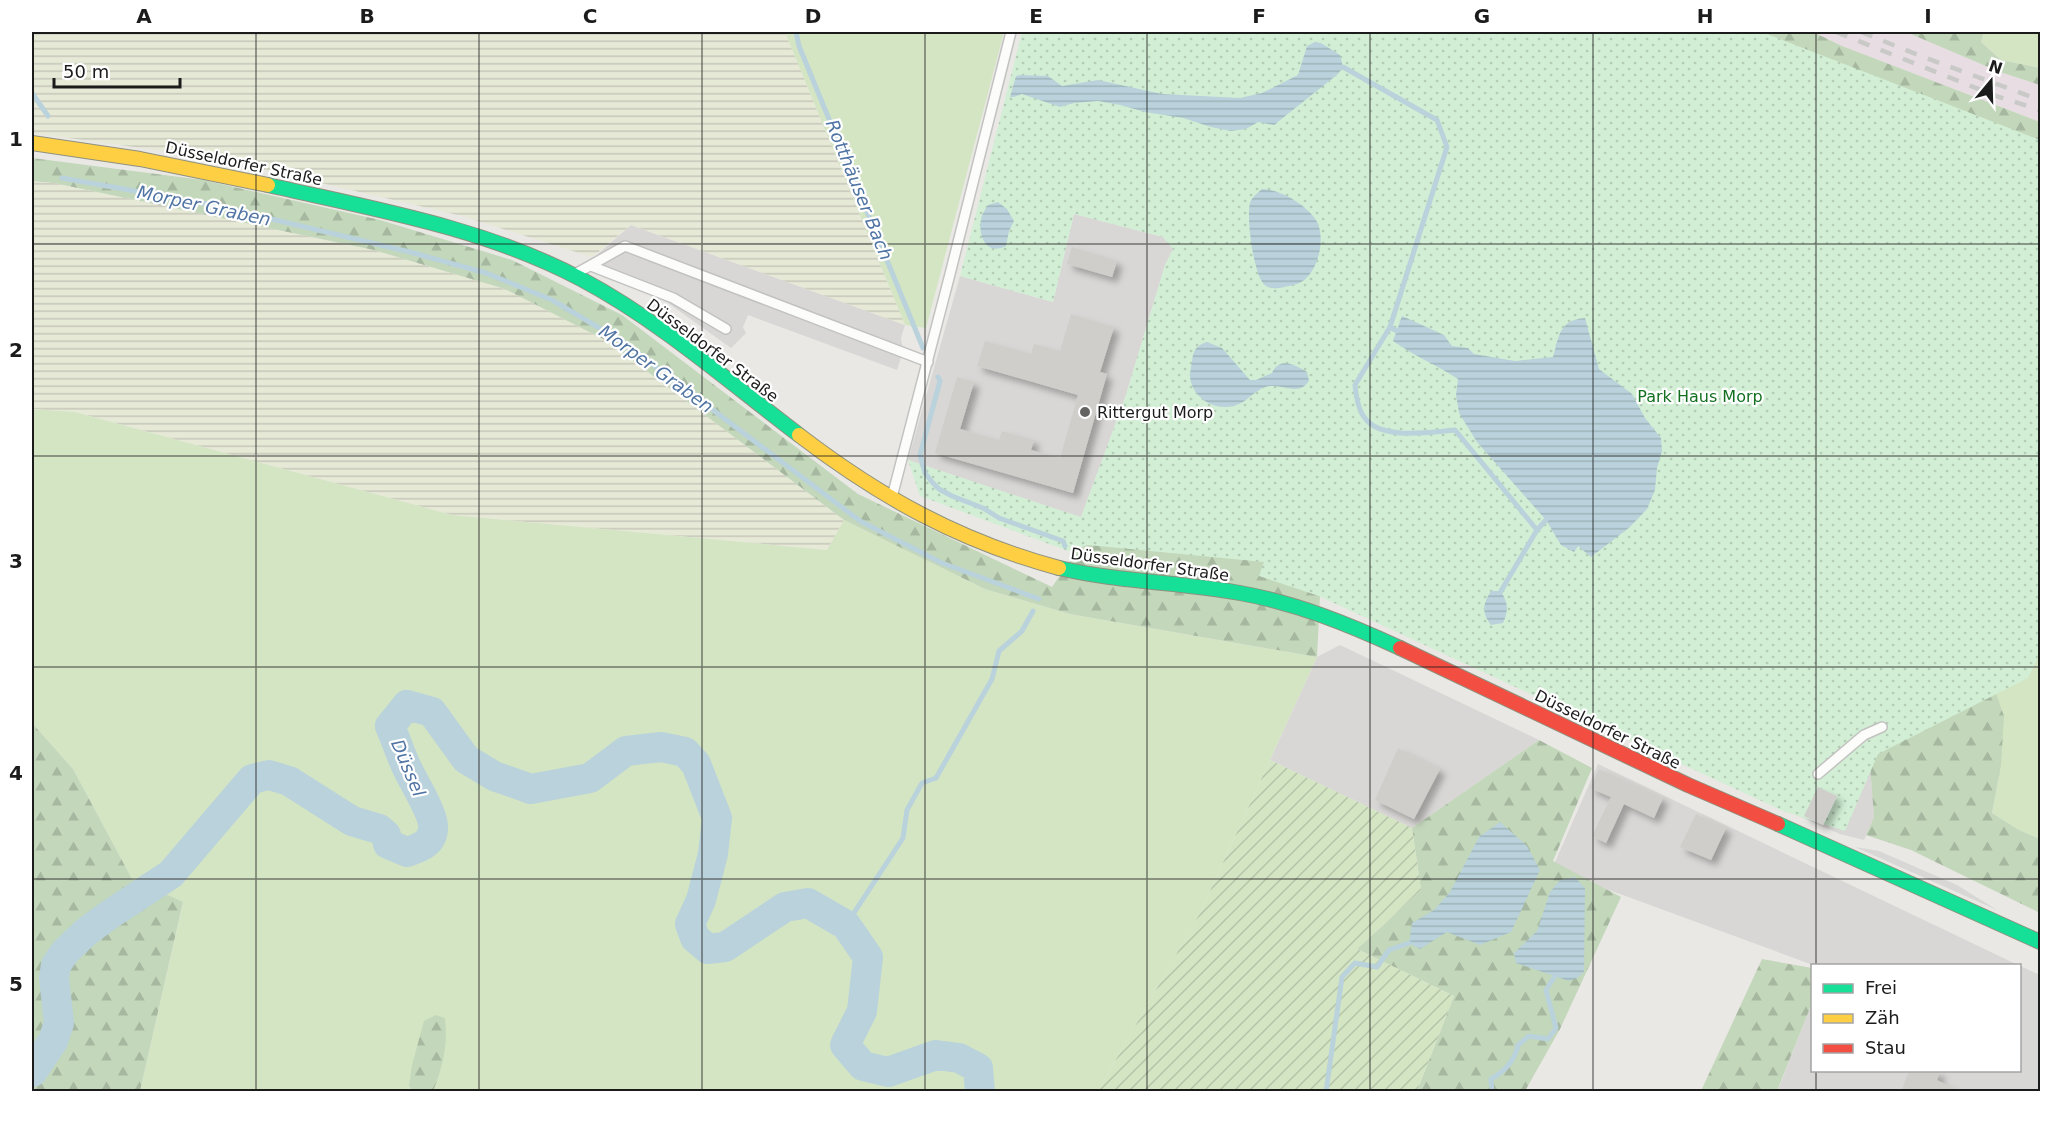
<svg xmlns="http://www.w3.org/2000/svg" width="2072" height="1123" font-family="'DejaVu Sans',sans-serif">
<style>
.residential{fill:#d8d7d5}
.railway{fill:#e7dde2}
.farmland{fill:url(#farmland-rules)}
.grass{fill:#d4e5c4}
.forest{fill:url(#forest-firs)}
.park{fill:url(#park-dots)}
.garden{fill:url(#garden-furrows)}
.water{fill:url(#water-rules)}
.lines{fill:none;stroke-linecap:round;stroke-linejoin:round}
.stream{stroke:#b9d2db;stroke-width:5}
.river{stroke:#b9d2db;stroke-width:30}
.building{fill:#d0cecb;filter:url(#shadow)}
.lane-casing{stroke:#c2c2c0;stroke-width:12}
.fast-casing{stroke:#8f917e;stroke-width:16}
.slow-casing{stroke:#8f917e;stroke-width:16}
.jam-casing{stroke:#8f917e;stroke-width:16}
.lane{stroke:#fcfcfb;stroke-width:9}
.fast{stroke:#16e098;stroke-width:14}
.slow{stroke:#ffcf43;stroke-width:14}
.jam{stroke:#f24e42;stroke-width:14}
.rail{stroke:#c9c9c8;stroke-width:4.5;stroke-dasharray:12 12;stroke-linecap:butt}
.grid{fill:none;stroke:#1b1b1b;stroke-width:1.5;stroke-opacity:0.55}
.poi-dot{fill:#636361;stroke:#fff;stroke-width:2}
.labels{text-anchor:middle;stroke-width:4.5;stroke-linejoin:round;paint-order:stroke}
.street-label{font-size:16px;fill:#1b1b1b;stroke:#fff}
.park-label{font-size:16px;fill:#137021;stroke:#fff}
.poi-label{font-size:16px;fill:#1b1b1b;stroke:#fff;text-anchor:start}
.water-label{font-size:18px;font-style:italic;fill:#5074a3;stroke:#fff}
.neatline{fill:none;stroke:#1b1b1b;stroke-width:2}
.grid-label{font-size:20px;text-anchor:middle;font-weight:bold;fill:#1b1b1b}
</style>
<defs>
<pattern id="farmland-rules" width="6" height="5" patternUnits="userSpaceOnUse" patternTransform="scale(1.5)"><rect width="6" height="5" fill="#e7e9d7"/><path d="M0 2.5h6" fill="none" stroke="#c6c7b8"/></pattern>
<pattern id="forest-firs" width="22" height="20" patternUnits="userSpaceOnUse" patternTransform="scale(1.5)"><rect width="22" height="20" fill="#c3d7bb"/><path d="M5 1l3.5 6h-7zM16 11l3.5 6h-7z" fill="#a7b8a0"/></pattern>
<pattern id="park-dots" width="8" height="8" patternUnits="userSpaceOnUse" patternTransform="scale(1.5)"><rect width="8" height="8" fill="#d2efd5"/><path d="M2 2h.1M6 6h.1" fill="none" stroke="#b4ccb6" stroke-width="1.8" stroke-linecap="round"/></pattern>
<pattern id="garden-furrows" width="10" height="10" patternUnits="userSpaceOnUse" patternTransform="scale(1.5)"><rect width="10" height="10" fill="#d4e5c4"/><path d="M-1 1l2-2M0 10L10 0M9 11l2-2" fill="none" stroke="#b5c4a8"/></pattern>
<pattern id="water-rules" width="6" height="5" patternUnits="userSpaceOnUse" patternTransform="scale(1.5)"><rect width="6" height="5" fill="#b9d2db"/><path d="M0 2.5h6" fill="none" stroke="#9eb4bb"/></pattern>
<filter id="shadow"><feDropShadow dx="5.5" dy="5.5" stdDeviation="3" flood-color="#0004"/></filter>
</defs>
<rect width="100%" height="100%" fill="#e9e8e4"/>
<g class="residential">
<polygon points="1074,214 1163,237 1173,249 1165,265 1125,398 1081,518 908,460 960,276 1053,302"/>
<polygon points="631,225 905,325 901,338 903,351 897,370 748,315 743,327 746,333 731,348 668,303 591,266 603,260 598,254"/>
<polygon points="1340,645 1539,740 1412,828 1270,760 1317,657"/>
<polygon points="1868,739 1874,817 1864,840 1840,834 1785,810"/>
<polygon points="1598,764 2018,965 1813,965 1552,869"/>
<polygon points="1855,847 1879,851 1957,885 1997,910"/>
<polygon points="2020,966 2040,975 2040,1091 1777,1092 1812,1003 1812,1070 2020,1070"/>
</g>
<polygon class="railway" points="1813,32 1906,32 2000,72 2040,85 2040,122 1842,46"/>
<g class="farmland">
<polygon points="32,32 785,32 905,325 631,225 592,257 462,216 214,158 32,133"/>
<polygon points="32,181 54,183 374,250 505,289 607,341 844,520 827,550 452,515 75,412 32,409"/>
</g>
<g class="grass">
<polygon points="785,32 1004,32 926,328 905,325"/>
<polygon points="1984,32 2040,32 2040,68 2001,60 1981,42"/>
<polygon points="32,409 75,412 452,515 827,550 844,520 985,589 1070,614 1317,657 1200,913 1098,1091 140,1091 183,903 132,879 73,769 32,723"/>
<polygon points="2040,494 2040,839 2019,830 1992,813 2001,766 1944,627"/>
</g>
<g class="forest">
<polygon points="1540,32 1813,32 1842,46 2040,122 2040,282 1991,679 2004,716 2001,766 1992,813 2019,830 2040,839 2040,913 1911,850 1866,835 1874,817 1868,740 1473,665 1320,596 1317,657 1070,614 985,589 844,520 607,341 505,289 374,250 54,183 32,181 32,158 203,180 380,220 512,260 622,315 858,494 1052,587 1074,555 1071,544"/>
<polygon points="1906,32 1984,32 1981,42 2001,60 2040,68 2040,85 2000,72"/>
<polygon points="32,723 73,769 132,879 183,902 140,1091 32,1091"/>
<polygon points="1539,740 1592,768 1553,861 1621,897 1560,1029 1525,1091 1417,1091 1454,996 1357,949 1421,890 1412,828"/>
<polygon points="1762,959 1812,968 1812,1003 1777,1091 1701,1091"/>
<path d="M436 1015 445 1018C448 1045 443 1066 433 1091H413L409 1086 412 1065 424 1021Z"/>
</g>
<polygon class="park" points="1022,32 1762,32 2040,140 2040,653 2028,678 1878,754 1845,831 1783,811 1319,596 1259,576 1264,562 1088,545 1068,551 920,496 908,460 1081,517 1125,398 1165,265 1173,249 1163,237 1074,214 1053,302 960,276"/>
<polygon class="garden" points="1270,760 1412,828 1421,890 1357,949 1454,996 1417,1091 1098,1091 1200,913"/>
<g class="water">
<polygon points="1315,42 1321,43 1340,55 1343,67 1338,74 1274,125 1258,122 1246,129 1231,131 1211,127 1183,118 1145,112 1120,105 1098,101 1074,103 1060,107 1022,94 1014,97 1010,97 1016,76 1020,75 1048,76 1062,86 1098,80 1162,94 1240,98 1262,93 1298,75 1307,46"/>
<path d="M1262 189C1281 190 1305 204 1316 220 1327 237 1318 277 1297 284 1289 286 1273 291 1266 286 1254 280 1246 217 1250 203 1252 197 1258 193 1262 189Z"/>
<path d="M998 202 1007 209 1014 221 1009 231 1006 246C986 256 978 236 981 219 982 214 985 210 988 205Z"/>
<path d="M1402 316 1444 335 1452 346 1468 348 1474 354 1515 361 1553 357C1559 336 1559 320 1585 318L1599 369 1632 394 1645 418 1661 438 1662 451 1657 468 1655 490 1647 509 1630 527 1591 557 1578 546 1574 552 1561 545 1546 520 1477 442 1459 413 1456 395 1458 379C1437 365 1414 356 1393 341Z"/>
<path d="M1207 342 1222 348 1250 380H1256L1272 373C1279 357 1294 364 1307 372L1309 381C1299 396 1285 385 1271 386 1255 386 1246 408 1225 407 1208 407 1191 394 1190 376 1190 372 1191 366 1192 362 1193 351 1195 346 1207 342Z"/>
<path d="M1491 591H1501C1508 604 1509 609 1503 623L1491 625C1481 612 1483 604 1491 591Z"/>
<polygon points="1500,822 1527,846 1540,870 1511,932 1480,945 1447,932 1420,949 1409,943 1412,923 1434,910 1450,892 1479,837"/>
<polygon points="1575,877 1585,888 1584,972 1577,978 1569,981 1516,963 1514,953 1537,931 1550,892 1560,880"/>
</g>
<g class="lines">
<g class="stream">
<polyline points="796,32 799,46 923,348"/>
<polyline points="1343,67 1437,120 1447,147 1390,327 1397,331"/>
<polyline points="32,93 48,116"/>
<polyline points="62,178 208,204 410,252 486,273 552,300 623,342 860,521 942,563 1039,599"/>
<path d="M1390 327 1355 385C1356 395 1358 409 1364 417 1380 441 1431 432 1455 430L1537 530 1501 591"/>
<polyline points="938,377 940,381 920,455 925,473 932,482 939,489 952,496 983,508 999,518 1063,541 1065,546"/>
<polyline points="1537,530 1546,520"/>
<polyline points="846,925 903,838 907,810 922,783 936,778 992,679 999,651 1022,631 1033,611"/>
<polyline points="1326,1092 1342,977 1355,963 1377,967 1389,950 1409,943"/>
<path d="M1492 1092 1491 1079C1505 1071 1515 1061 1518 1045L1529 1036 1548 1039 1556 1028 1546 990 1555 976"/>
</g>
<path class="river" d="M32 1072 53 1041 59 1023 54 978 56 965 65 952 86 932 109 915 171 874 252 779 269 775 289 781 352 821 379 829 386 835 388 844 407 852C419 848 432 844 433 829 435 816 414 783 408 770 401 756 396 740 390 726L407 705 432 712 466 759 494 776 531 789 590 778 626 751 661 747 685 752 696 764 717 818 713 854 701 900 690 924 695 938 708 949 725 947 785 907 808 903 846 925 868 957 862 1011 845 1045 863 1066 888 1072 936 1055 959 1058 978 1068 980 1092"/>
</g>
<g class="building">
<polygon points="1072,247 1117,261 1112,277 1067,264"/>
<polygon points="1071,314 1114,327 1100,372 1107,374 1073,493 935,453 957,377 974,382 960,429 999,440 1002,431 1034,440 1031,450 1060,458 1078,395 977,366 985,341 1031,354 1034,344 1060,351"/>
<polygon points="1398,748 1440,769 1414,819 1375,800"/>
<polygon points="1599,769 1663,798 1654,818 1624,804 1606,843 1592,836 1611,797 1590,788"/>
<polygon points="1818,787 1837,796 1823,825 1804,816"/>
<polygon points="1696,814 1726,828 1711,860 1680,847"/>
<polygon points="1909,1071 1940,1071 1937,1080 1961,1092 1901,1092"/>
</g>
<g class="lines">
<g class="lane-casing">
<g id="lane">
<polyline points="591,266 673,298 726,329"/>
<polyline points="577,273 625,246 928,362"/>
<polyline points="892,497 949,278 1011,32"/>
<polyline points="1818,774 1864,735 1882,727"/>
</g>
</g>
<g class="fast-casing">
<g id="fast">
<path d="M268 185C374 209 485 228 581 279 660 321 728 381 799 435"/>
<path d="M1059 568C1119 582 1180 582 1240 593 1296 603 1348 624 1400 648"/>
<polyline points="1778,824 2040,942"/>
</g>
</g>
<g class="slow-casing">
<g id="slow">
<polyline points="32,143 140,159 268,185"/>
<path d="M799 435C880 497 959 541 1059 568"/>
</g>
</g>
<g class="jam-casing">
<polyline id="jam" points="1400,648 1688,785 1778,824"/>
</g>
<use href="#lane" class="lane"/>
<use href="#fast" class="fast"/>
<use href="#slow" class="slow"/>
<use href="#jam" class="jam"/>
<g class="rail">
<polyline points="1836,32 1996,96 2040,110"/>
<polyline points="1861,32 1918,55 2040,100"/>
</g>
</g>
<path class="grid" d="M256 32V1092M479 32V1092M702 32V1092M925 32V1092M1147 32V1092M1370 32V1092M1593 32V1092M1816 32V966M32 244H2040M32 456H2040M32 667H2040M32 879H2040M1816 1070V1092"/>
<circle class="poi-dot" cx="1085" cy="412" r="6"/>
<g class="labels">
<g class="street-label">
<text transform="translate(244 163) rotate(12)" y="6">Düsseldorfer Straße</text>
<text transform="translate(713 350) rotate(37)" y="6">Düsseldorfer Straße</text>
<text transform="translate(1150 564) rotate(8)" y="6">Düsseldorfer Straße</text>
<text transform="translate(1608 729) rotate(26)" y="6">Düsseldorfer Straße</text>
</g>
<g class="park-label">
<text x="1700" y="402">Park Haus Morp</text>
</g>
<g class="poi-label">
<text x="1097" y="418">Rittergut Morp</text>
</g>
<g class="water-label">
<text transform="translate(859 190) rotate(68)" y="6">Rotthäuser Bach</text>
<text transform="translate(204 206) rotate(12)" y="6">Morper Graben</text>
<text transform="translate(656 369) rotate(36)" y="6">Morper Graben</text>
<text transform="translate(408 768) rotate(67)" y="6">Düssel</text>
</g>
</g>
<rect width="2072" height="1123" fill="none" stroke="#ffffff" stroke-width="66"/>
<rect x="1811" y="964" width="210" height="108" fill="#ffffff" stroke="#a4a4a4" stroke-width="1.5"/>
<rect x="1823" y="984" width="30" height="9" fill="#16e098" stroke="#a4a4a4" stroke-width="1.5"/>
<text x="1865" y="994" font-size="18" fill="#1b1b1b">Frei</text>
<rect x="1823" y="1014" width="30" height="9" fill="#ffcf43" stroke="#a4a4a4" stroke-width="1.5"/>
<text x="1865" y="1024" font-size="18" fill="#1b1b1b">Zäh</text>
<rect x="1823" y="1044" width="30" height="9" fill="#f24e42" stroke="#a4a4a4" stroke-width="1.5"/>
<text x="1865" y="1054" font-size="18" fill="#1b1b1b">Stau</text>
<g transform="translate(1991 81) rotate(19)" stroke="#ffffff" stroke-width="4.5" paint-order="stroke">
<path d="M0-4.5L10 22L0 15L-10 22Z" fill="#1b1b1b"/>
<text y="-9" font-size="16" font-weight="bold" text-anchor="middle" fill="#1b1b1b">N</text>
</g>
<path d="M54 78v9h126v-9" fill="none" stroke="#1b1b1b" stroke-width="3"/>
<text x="63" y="78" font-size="18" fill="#1b1b1b" stroke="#ffffff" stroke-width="4.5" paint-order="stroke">50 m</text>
<rect x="33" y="33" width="2006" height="1057" class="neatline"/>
<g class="grid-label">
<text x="144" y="23">A</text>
<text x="367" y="23">B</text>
<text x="590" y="23">C</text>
<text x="813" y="23">D</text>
<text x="1036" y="23">E</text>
<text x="1259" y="23">F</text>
<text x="1482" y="23">G</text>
<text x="1705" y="23">H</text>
<text x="1928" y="23">I</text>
<text x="16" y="146">1</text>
<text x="16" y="357">2</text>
<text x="16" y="568">3</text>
<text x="16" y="780">4</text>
<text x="16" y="991">5</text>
</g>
</svg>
